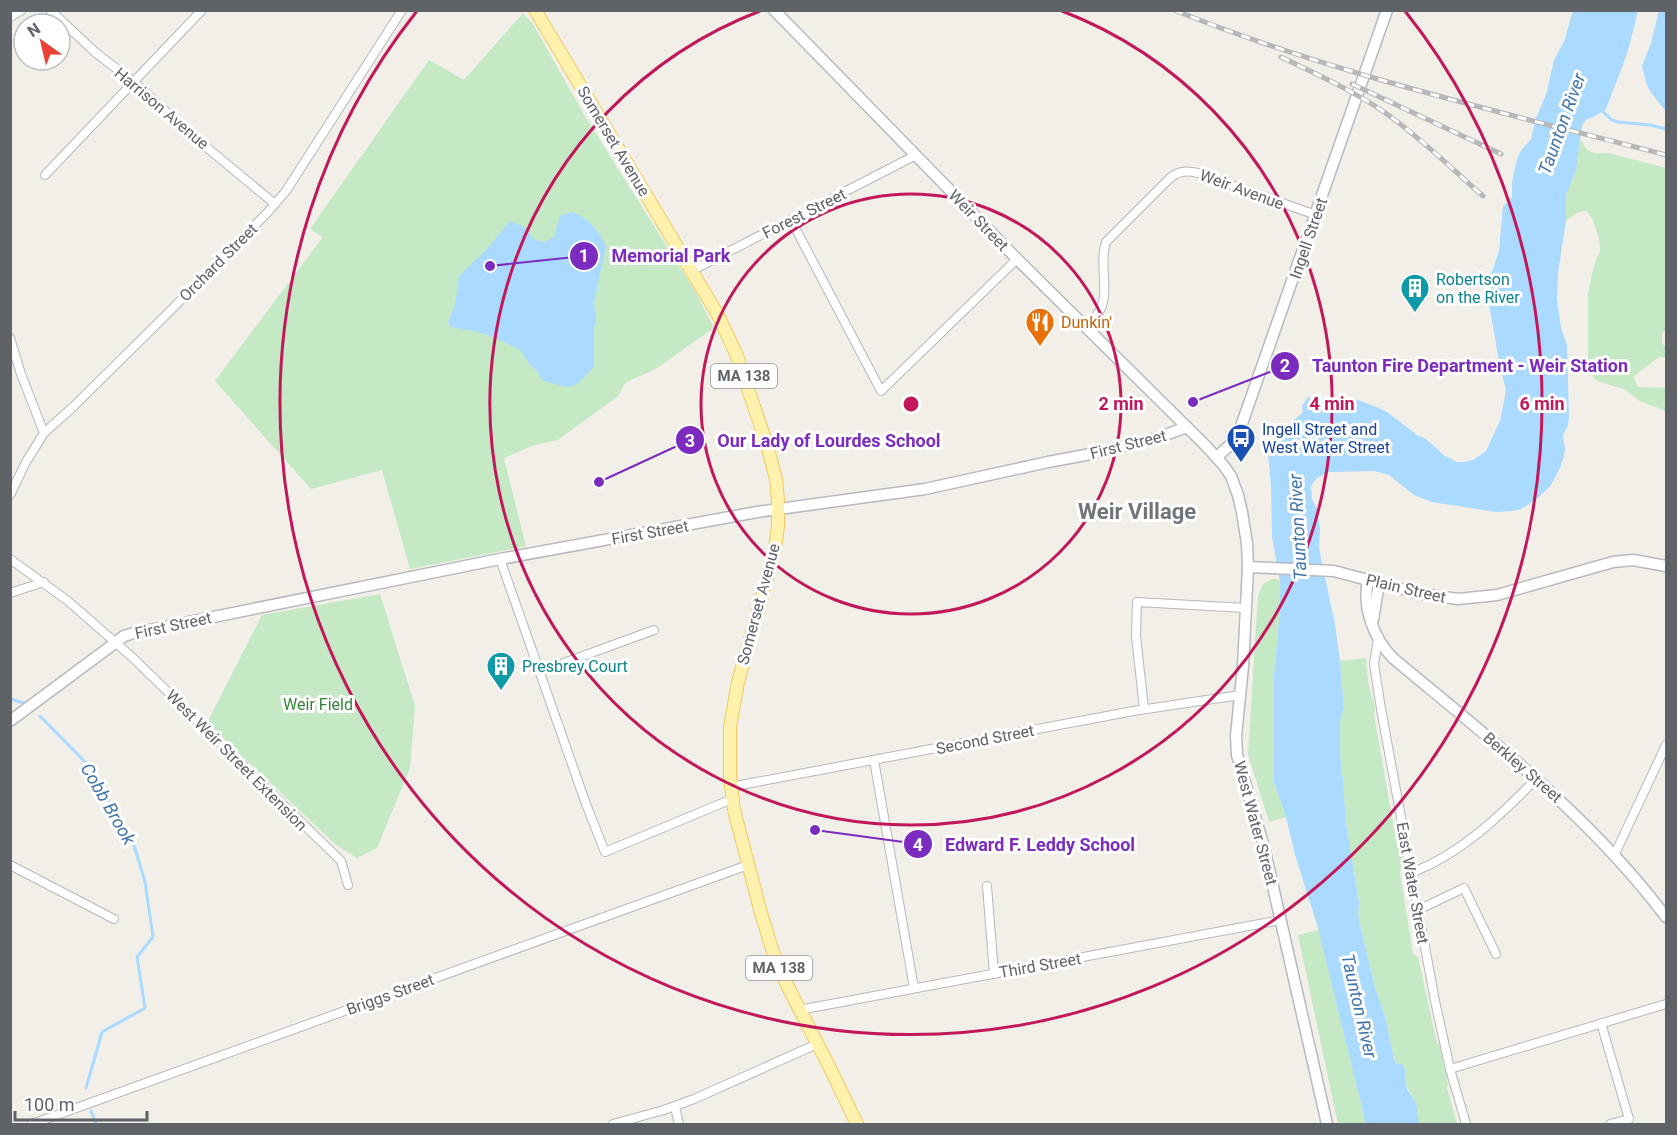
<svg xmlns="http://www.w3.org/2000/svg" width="1677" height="1135" font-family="Roboto,sans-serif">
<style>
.green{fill:#c5e8c5}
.water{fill:#aadaff}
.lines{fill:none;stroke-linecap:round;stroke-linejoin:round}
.stream{stroke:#aadaff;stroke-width:3}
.street-casing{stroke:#b5b8bc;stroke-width:10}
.secondary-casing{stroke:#b6babf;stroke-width:13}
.primary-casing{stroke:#f2c960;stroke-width:14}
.street{stroke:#fff;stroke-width:8}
.secondary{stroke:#fff;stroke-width:10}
.primary{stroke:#fff2af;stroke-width:12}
.rail-casing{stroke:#b6b7b8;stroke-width:5}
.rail{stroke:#fff;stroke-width:3;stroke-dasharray:9;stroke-linecap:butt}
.ring{fill:none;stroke:#c2185b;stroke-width:3}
.labels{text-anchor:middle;stroke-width:6;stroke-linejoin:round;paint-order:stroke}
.shield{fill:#fff;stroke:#8f9295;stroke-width:1.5}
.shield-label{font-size:15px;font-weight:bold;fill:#5f6368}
.street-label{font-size:16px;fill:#5f6368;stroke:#fff}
.culture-label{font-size:16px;fill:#0d838f;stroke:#fff;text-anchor:start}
.food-label{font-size:16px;fill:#c56008;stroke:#fff;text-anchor:start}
.transit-label{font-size:16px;fill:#164399;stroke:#fff;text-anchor:start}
.park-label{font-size:16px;fill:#348238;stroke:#fff}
.water-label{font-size:18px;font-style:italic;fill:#4174aa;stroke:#fff}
.district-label{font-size:22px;font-weight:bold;fill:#70757a;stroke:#fff}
.centre{fill:#c2185b;stroke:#fff;stroke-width:3}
.ring-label{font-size:18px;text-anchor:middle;font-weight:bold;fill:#c2185b;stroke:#fff;stroke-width:6;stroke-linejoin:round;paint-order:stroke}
.leader{fill:none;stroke:#7b2cbf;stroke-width:2}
.callout-dot{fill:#7b2cbf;stroke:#fff;stroke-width:2}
.mark-label{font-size:18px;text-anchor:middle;font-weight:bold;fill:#fff}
.callout-label{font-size:18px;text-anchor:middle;font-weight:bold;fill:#7b2cbf;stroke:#fff;stroke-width:6;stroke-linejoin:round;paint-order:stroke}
</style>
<rect width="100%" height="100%" fill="#f1efe8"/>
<g class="green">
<polygon points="523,13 533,24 583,113 695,291 714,328 654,370 626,382 618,396 558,440 534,445 504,458 526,546 410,569 382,470 311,489 215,381 323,237 310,229 429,60 464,80"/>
<path d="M1580 139 1587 150 1594 153H1608L1666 168V329L1662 334V344L1666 346V357H1659L1635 375 1634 379 1638 387 1666 388V411L1640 401 1624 389 1597 381 1590 373 1588 359V294L1594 265 1600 251 1599 238 1592 218 1587 211C1578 211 1573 215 1566 221V195L1576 170Z"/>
<polygon points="1272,579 1278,579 1280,582 1280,609 1274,676 1274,782 1286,817 1269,822 1248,754 1258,596 1263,584"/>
<polygon points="380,594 415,706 410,768 377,848 357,858 336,845 207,723 262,615"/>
<path d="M1366 658C1367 668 1367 678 1369 687 1371 697 1377 704 1374 715L1397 845 1402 850 1403 859 1400 873 1413 954 1418 957 1437 1044H1439L1448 1083 1447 1088 1457 1124H1419L1416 1102 1405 1084V1073L1394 1060 1385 1016 1375 988 1358 915 1359 903 1346 823 1343 780 1340 756V721L1344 708 1340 661Z"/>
<polygon points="1319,930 1366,1124 1338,1124 1298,935"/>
</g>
<g class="water">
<polygon points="1573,11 1638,11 1627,54 1606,109 1595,116 1586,120 1582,125 1576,170 1566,195 1566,221 1558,273 1557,300 1561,327 1567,346 1569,417 1568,426 1563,435 1565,449 1564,456 1560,468 1551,485 1537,499 1521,509 1513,511 1496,512 1432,502 1414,495 1389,475 1375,471 1329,472 1317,478 1311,486 1312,499 1317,509 1320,528 1319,547 1321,559 1335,624 1340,661 1344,708 1340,721 1340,756 1343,780 1346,823 1359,903 1358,915 1375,988 1385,1016 1394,1060 1396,1063 1402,1064 1405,1069 1405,1079 1407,1089 1416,1102 1419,1124 1366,1124 1317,924 1296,858 1286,817 1274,782 1274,676 1280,609 1280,582 1272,537 1271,485 1268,455 1291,422 1303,413 1302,406 1308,397 1320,403 1346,398 1353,398 1376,407 1387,412 1417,435 1426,439 1445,456 1457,462 1464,462 1473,460 1486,451 1500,421 1506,390 1500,367 1489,304 1491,275 1499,251 1503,207 1512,197 1512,182 1516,163 1520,152 1531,139 1536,118 1547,92 1554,60 1564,42"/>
<polygon points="1659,11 1666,11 1666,112 1650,91 1646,82 1642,66 1651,43"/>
<path d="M572 212C589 218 598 230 606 246L594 303 596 322 594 328V367L576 385 566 387 547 382 541 379 537 371 531 366 520 350 493 337 478 332 451 327 448 322 455 305 459 276 487 249 510 221 524 227 535 240 545 242 554 237 560 216Z"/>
</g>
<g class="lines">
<g class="stream">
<polyline points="1601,110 1612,120 1618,122 1650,125 1666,129"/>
<polyline points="10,699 24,703"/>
<polyline points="40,716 91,768 113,810 134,845 145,882 153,937 137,957 145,1008 102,1032 86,1088"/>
<polyline points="91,1111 96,1124"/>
</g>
<g class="street-casing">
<g id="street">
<polyline points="50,10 96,53 134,82 187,131 275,204"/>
<polyline points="10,17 22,10"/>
<polyline points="45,175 202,10"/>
<polyline points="791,220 881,391 1017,259"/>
<polyline points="693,270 916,155"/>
<path d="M1086 327C1091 321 1098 315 1101 308 1109 290 1099 262 1106 242L1168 180C1177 171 1186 170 1198 173L1316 215"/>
<polyline points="10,338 21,374 44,433"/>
<polyline points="10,495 26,462 44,433 74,406 170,311 267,213 286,191 402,10"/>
<polyline points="10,559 68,601 132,657 341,861 348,885"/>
<polyline points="500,559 586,804 605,852 732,799"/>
<polyline points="10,593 44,582"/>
<polyline points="1378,639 1374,664 1381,709 1435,1001 1450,1069 1466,1124"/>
<polyline points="539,672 654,630"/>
<polyline points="1144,709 1136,636 1137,602 1246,608"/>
<polyline points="874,760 914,988"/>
<polyline points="730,787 1133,711 1240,695"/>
<polyline points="1614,856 1666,745"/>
<polyline points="10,865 114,919"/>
<path d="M1411 873C1461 854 1500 816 1537 778"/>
<polyline points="987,886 994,974"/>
<polyline points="1418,910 1464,888 1496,954"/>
<polyline points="799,1010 1281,920"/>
<polyline points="1601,1023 1629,1119 1610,1124"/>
<polyline points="1450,1069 1666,1004"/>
<polyline points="675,1107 679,1124"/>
<polyline points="32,1124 748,865"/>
<polyline points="613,1124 664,1110 694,1099 817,1044"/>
</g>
</g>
<g class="secondary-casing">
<g id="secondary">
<polyline points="774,10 1017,259 1206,446 1224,466 1231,476 1238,495 1242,512 1247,544 1248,567 1243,666 1236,736 1237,755 1264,847 1327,1124"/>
<polyline points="1217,457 1232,443 1239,432 1387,10"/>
<polyline points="1248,567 1334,571 1417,593 1458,599 1497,595 1613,562 1633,560 1666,566"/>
<path d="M1368 580C1362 607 1374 640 1394 659 1490 739 1590 816 1666 917"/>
<polyline points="1373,620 1379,583"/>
<polyline points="10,721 115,643 124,636 134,633 500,559 757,512 925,489 1048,462 1096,453 1157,438 1187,427"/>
</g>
</g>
<g class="primary-casing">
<polyline id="primary" points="535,10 718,315 737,356 767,445 776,479 778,501 778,526 775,549 738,682 730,727 730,777 734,810 761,913 775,958 789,989 828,1064 857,1124"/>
</g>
<use href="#street" class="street"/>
<use href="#secondary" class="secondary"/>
<use href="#primary" class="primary"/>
<g class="rail-casing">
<g id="rail">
<path d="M1174 10C1333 74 1501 112 1666 155"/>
<path d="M1281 57C1316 74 1352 90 1384 112 1420 137 1451 168 1483 196"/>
<polyline points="1352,84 1501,154"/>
</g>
</g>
<use href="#rail" class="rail"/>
</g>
<g class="ring">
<circle cx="911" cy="404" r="210"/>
<path d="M1062 11A421 421 0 1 1 760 11"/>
<path d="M1405 11A631 631 0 1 1 417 11"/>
</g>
<defs>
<g id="building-pin" transform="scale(1.5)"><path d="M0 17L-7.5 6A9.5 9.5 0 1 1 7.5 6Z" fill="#0f9aa8" stroke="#fff"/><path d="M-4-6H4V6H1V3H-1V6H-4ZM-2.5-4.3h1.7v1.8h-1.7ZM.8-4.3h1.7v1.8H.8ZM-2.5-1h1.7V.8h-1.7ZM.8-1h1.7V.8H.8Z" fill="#fff"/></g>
<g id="restaurant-pin" transform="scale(1.5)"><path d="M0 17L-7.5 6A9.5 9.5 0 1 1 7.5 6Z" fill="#e8710a" stroke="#fff"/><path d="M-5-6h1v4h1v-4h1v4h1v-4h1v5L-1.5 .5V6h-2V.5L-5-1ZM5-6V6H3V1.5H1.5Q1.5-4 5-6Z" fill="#fff"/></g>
<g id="bus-pin" transform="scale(1.5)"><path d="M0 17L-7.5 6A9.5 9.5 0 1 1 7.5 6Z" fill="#1a4fb4" stroke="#fff"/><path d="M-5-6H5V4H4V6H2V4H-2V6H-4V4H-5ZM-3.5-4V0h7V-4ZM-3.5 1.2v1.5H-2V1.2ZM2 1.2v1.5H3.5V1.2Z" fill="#fff"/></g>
</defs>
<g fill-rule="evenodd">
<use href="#building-pin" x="1415" y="288"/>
<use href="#restaurant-pin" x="1040" y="322"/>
<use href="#bus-pin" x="1241" y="438"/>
<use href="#building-pin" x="501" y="666"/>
</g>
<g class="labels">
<g class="shield">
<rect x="711" y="364" width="66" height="24" rx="4.5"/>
<rect x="746" y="956" width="66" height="24" rx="4.5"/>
</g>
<g class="shield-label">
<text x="744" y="381">MA 138</text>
<text x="779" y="973">MA 138</text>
</g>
<g class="street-label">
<text transform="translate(162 108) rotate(40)" y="6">Harrison Avenue</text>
<text transform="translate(614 141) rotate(59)" y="6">Somerset Avenue</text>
<text transform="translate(1242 189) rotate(20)" y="6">Weir Avenue</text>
<text transform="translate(804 213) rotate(-27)" y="6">Forest Street</text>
<text transform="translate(979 220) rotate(46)" y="6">Weir Street</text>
<text transform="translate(1308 238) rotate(-71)" y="6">Ingell Street</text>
<text transform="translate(218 262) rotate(-45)" y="6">Orchard Street</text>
<text transform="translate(1128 444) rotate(-14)" y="6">First Street</text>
<text transform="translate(650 532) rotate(-10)" y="6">First Street</text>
<text transform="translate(1406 588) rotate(13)" y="6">Plain Street</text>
<text transform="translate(758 604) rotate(-75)" y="6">Somerset Avenue</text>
<text transform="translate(173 625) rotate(-12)" y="6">First Street</text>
<text transform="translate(985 739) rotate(-11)" y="6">Second Street</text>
<text transform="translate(237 760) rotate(45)" y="6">West Weir Street Extension</text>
<text transform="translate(1523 767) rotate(41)" y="6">Berkley Street</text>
<text transform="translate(1256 823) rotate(75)" y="6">West Water Street</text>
<text transform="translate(1413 883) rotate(80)" y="6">East Water Street</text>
<text transform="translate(1040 965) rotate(-10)" y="6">Third Street</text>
<text transform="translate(390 994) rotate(-20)" y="6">Briggs Street</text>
</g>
<g class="culture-label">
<text x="1436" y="285">Robertson<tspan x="1436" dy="18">on the River</tspan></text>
<text x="522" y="672">Presbrey Court</text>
</g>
<g class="food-label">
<text x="1061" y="328">Dunkin'</text>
</g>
<g class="transit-label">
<text x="1262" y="435">Ingell Street and<tspan x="1262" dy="18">West Water Street</tspan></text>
</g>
<g class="park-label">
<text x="318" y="710">Weir Field</text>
</g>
<g class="water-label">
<text transform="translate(1562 124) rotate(-70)" y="6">Taunton River</text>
<text transform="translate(1298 527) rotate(-93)" y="6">Taunton River</text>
<text transform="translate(108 804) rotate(60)" y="6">Cobb Brook</text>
<text transform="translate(1359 1006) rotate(77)" y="6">Taunton River</text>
</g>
<g class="district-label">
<text x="1137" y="519">Weir Village</text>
</g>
</g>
<circle cx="911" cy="404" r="9" class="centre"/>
<g class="ring-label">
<text x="1121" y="410">2 min</text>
<text x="1332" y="410">4 min</text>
<text x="1542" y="410">6 min</text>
</g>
<path class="leader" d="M490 266L584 256M1193 402L1285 366M599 482L690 440M815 830L918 844"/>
<g class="callout-dot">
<circle cx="490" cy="266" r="6"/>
<circle cx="1193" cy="402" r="6"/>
<circle cx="599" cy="482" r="6"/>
<circle cx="815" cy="830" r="6"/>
<circle cx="584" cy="256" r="15"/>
<circle cx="1285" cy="366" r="15"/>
<circle cx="690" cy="440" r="15"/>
<circle cx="918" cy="844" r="15"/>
</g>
<g class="mark-label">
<text x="584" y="262">1</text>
<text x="1285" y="372">2</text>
<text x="690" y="447">3</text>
<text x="918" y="851">4</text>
</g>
<g class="callout-label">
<text x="671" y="262">Memorial Park</text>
<text x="1470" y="372">Taunton Fire Department - Weir Station</text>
<text x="829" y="447">Our Lady of Lourdes School</text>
<text x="1040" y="851">Edward F. Leddy School</text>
</g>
<rect width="1677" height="1135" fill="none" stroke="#5f6368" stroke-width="24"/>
<g transform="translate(42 42) rotate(326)"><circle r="28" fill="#ffffff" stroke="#bfc1c3" stroke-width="1.5"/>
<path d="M0-4.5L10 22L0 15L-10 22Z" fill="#ea4335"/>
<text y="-9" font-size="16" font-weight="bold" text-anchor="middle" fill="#5f6368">N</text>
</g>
<path d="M15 1111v9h132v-9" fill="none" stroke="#5f6368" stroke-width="3"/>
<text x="24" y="1111" font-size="18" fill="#5f6368" stroke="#ffffff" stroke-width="4.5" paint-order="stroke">100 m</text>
</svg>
